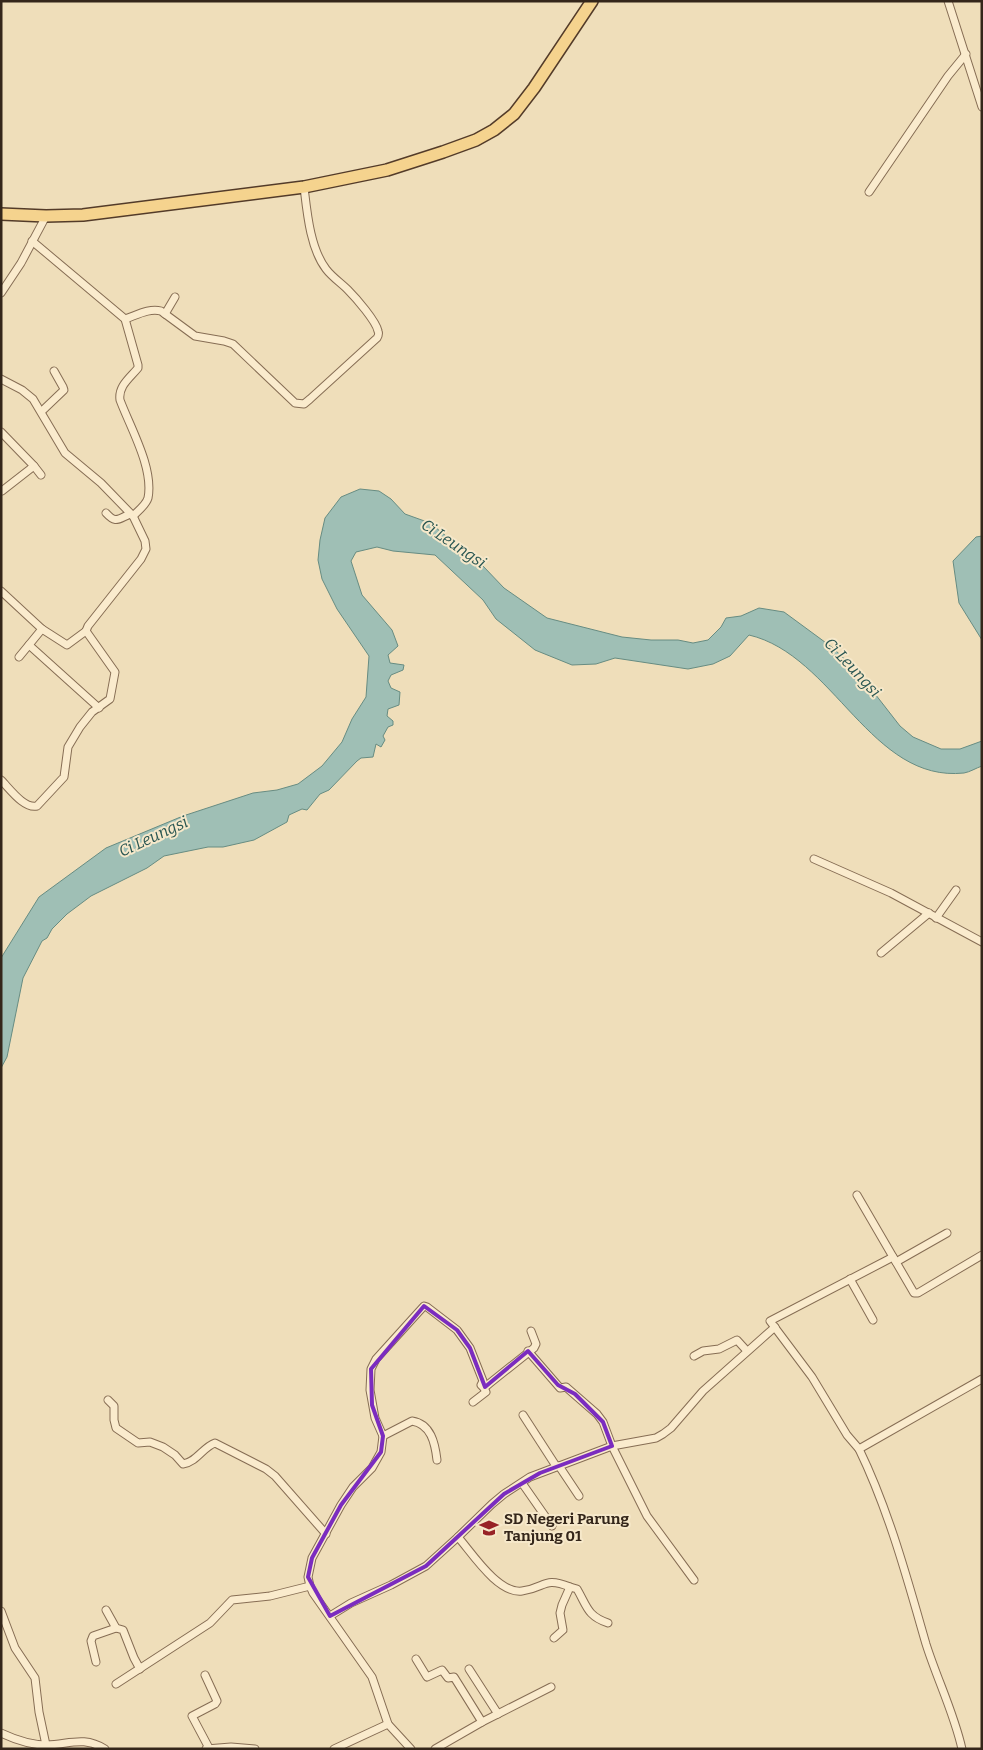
<svg xmlns="http://www.w3.org/2000/svg" width="983" height="1750" font-family="Bitter,serif">
<style>
.water{fill:#9fbfb5;stroke:#678c82}
.lines{fill:none;stroke-linecap:round;stroke-linejoin:round}
.minor-casing{stroke:#866d54;stroke-width:9}
.primary-casing{stroke:#533b29;stroke-width:14}
.minor{stroke:#faebcd;stroke-width:7}
.primary{stroke:#f5d38e;stroke-width:11}
.marked{fill:none;stroke:#7b2cbf;stroke-width:4;stroke-linejoin:round}
.labels{text-anchor:middle;stroke-width:4;stroke-linejoin:round;paint-order:stroke}
.poi-label{font-size:15px;font-weight:bold;fill:#34261a;stroke:#f6e8ca;text-anchor:start}
.water-label{font-size:16px;font-style:italic;fill:#285551;stroke:#f6e8ca}
</style>
<rect width="100%" height="100%" fill="#efdeba"/>
<g class="water">
<path d="M360 489 379 491 391 499 405 514 430 523 483 566 504 588 547 618 622 637 651 640H678L693 643 708 640 721 627 726 618 741 616 759 608 784 612 833 648 858 672 900 726 913 737 941 749H960L982 741V766C976 768 970 772 964 773 871 783 834 655 749 635L730 656 713 664 688 669 615 658 596 664 572 665 535 650 496 619 483 600 435 555 393 551 377 547 356 552 351 561 362 595 392 630 398 646 388 655 390 663 404 665 403 670 391 675 388 681 391 688 400 692 399 705 388 709 387 716 393 721V725L388 727 383 736 385 740 381 747 376 744 373 757 361 758 357 761 329 790 320 794 307 810 302 809 289 815 287 822 254 840 223 847H208L164 856 147 868 91 896 67 914 52 929 47 938 42 941 23 978 7 1057 1 1068V958L39 897 106 848 183 816 253 793 277 790 298 784 322 766 342 742 352 719 366 697 369 656 337 609 322 579 318 560 320 540 325 518 341 497Z"/>
<polygon points="982,536 982,640 959,603 953,561 976,537"/>
</g>
<g class="lines">
<g class="minor-casing">
<g id="minor">
<polyline points="948,1 982,107"/>
<polyline points="869,192 948,76 966,54"/>
<path d="M32 241 125 319 138 365V368C130 378 118 386 120 400 130 427 154 468 148 498 146 505 138 511 133 516"/>
<polyline points="1,293 21,263 46,216"/>
<polyline points="165,314 175,297"/>
<path d="M125 319C137 315 149 308 161 311L195 336 224 341 233 344 295 403 304 404 310 399 377 338C379 335 379 334 378 331 376 321 356 298 348 290 341 283 332 277 326 269 310 248 307 212 304 187"/>
<path d="M1 379 22 390 33 399 65 453 101 483 133 516 145 541 146 549 141 559 88 626 86 631 115 672 110 699 92 712 80 727 68 747 64 777 37 806C24 809 10 789 1 780"/>
<polyline points="42,411 64,390 63,387 54,371"/>
<polyline points="1,432 34,466 41,475"/>
<polyline points="2,491 34,466"/>
<path d="M106 513C116 524 118 519 130 514"/>
<polyline points="1,591 42,629 67,645 86,631"/>
<polyline points="29,645 99,708"/>
<polyline points="19,657 42,629"/>
<polyline points="814,859 891,893 982,942"/>
<polyline points="936,918 956,890"/>
<polyline points="881,953 929,913"/>
<polyline points="857,1195 914,1293 918,1293 982,1255"/>
<polyline points="896,1262 947,1233"/>
<polyline points="850,1279 873,1320"/>
<polyline points="528,1351 560,1388 566,1387 597,1414 603,1422 612,1446 647,1516 694,1580"/>
<polyline points="694,1356 703,1351 719,1349 737,1340 747,1351"/>
<path d="M108 1400 114 1406V1420L116 1428 138 1443 150 1442 163 1447 175 1455 183 1464C197 1462 203 1447 215 1443L266 1469 275 1476 326 1534"/>
<polyline points="473,1402 486,1392 484,1388 490,1383 534,1348 536,1344 531,1331"/>
<polyline points="523,1415 556,1466"/>
<path d="M383 1436 412 1421C431 1424 435 1443 437 1460"/>
<polyline points="859,1449 847,1435 812,1377 770,1321 893,1257"/>
<polyline points="559,1466 579,1496"/>
<polyline points="522,1483 552,1526"/>
<path d="M458 1537C472 1553 498 1594 522 1591 546 1588 543 1576 570 1587"/>
<polyline points="106,1610 116,1628 123,1630 134,1658 140,1669"/>
<polyline points="1,1611 15,1648 35,1678 39,1712 46,1745"/>
<polyline points="330,1616 351,1603 391,1585 426,1566 458,1537 492,1504 504,1494 530,1477 612,1446 656,1438 663,1434 671,1428 703,1391 775,1327"/>
<path d="M554 1638 563 1630 560 1613 562 1605 570 1587 577 1589C587 1606 587 1616 608 1623"/>
<polyline points="416,1659 427,1677 442,1670 448,1678 454,1677 482,1722"/>
<polyline points="96,1662 91,1641 93,1636 116,1628"/>
<polyline points="469,1669 498,1714"/>
<polyline points="205,1675 217,1701 215,1704 192,1716 209,1748"/>
<polyline points="116,1684 210,1623 232,1600 270,1596 310,1586"/>
<path d="M1 1733C16 1740 32 1745 47 1745 70 1744 84 1736 105 1749"/>
<polyline points="206,1749 231,1747 255,1749"/>
<polyline points="334,1749 388,1724"/>
<polyline points="411,1749 388,1724 372,1677 313,1593 310,1586 308,1577 312,1558 341,1505 353,1487 372,1468 381,1452 383,1436 375,1418 370,1390 371,1369 376,1359 424,1306 427,1307 457,1330 470,1348 483,1381 481,1385 484,1388"/>
<polyline points="435,1749 482,1722 551,1687"/>
<path d="M962 1749C954 1713 937 1679 926 1644 907 1578 889 1511 859 1449L982 1379"/>
</g>
</g>
<g class="primary-casing">
<polyline id="primary" points="1,214 46,216 83,215 304,187 387,170 443,152 476,140 494,130 514,114 534,88 592,1"/>
</g>
<use href="#minor" class="minor"/>
<use href="#primary" class="primary"/>
</g>
<path class="marked" d="M424 1306 457 1330 470 1348 485 1387 528 1351 558 1385 575 1394 603 1422 612 1446 540 1473 504 1494 426 1566 330 1616 308 1577 312 1558 341 1505 381 1452 383 1436 372 1405 371 1369Z"/>
<defs>
<g id="school-bare" transform="scale(1.5)"><path d="M0-5L7-2L0 1L-7-2ZM-4 1L0 2.5L4 1V4Q0 6-4 4Z" fill="#972226" stroke="#f6e8ca" stroke-width="2.5" paint-order="stroke"/></g>
</defs>
<g fill-rule="evenodd">
<use href="#school-bare" x="489" y="1528"/>
</g>
<g class="labels">
<g class="poi-label">
<text x="504" y="1524">SD Negeri Parung<tspan x="504" dy="17">Tanjung 01</tspan></text>
</g>
<g class="water-label">
<text transform="translate(454 543) rotate(34)" y="6">Ci Leungsi</text>
<text transform="translate(853 667) rotate(47)" y="6">Ci Leungsi</text>
<text transform="translate(153 836) rotate(-25)" y="6">Ci Leungsi</text>
</g>
</g>
<rect width="983" height="1750" fill="none" stroke="#34261a" stroke-width="5"/>
</svg>
